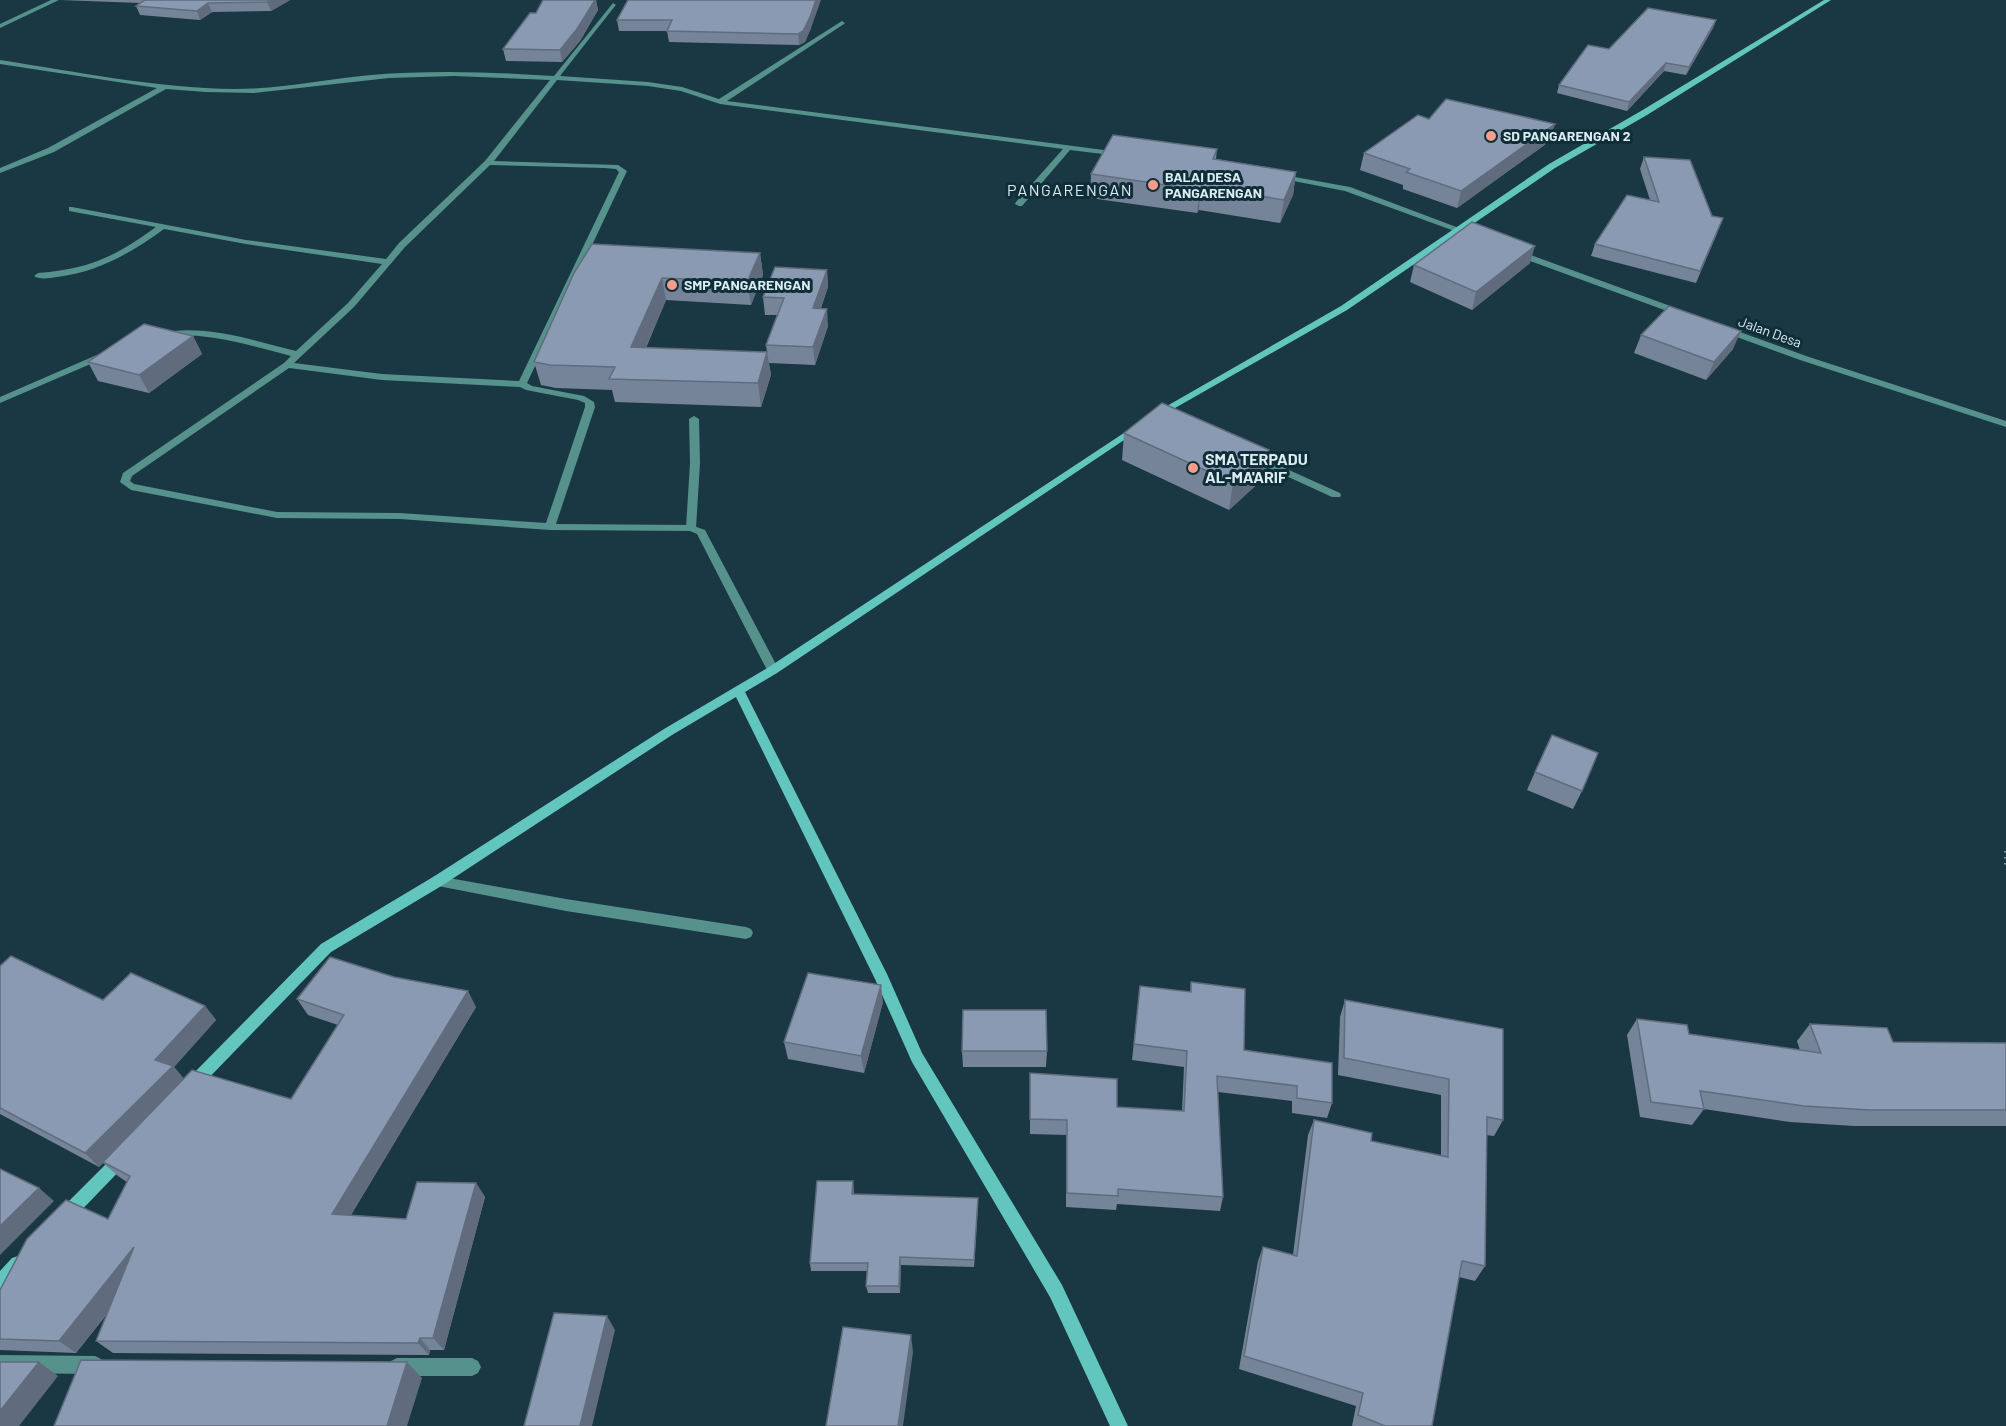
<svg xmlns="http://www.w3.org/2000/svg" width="2006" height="1426" font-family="Barlow,sans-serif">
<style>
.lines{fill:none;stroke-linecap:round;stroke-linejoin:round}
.path{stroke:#7c949d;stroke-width:4;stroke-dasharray:1.5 4.5;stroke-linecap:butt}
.lane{fill:#56918c;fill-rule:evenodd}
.street{fill:#56918c;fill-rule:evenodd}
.secondary{fill:#63c6be;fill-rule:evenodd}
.wall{fill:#768499}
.shaded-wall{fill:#606c7d}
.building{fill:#899ab2;stroke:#606c7d;stroke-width:1.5}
.poi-dot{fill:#f49d8b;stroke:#0f2e38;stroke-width:2}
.labels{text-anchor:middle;stroke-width:6;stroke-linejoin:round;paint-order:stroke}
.far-poi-label{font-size:14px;font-weight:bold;fill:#dbecf3;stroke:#0f2e38;text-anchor:start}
.far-street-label{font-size:14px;fill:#dbecf3;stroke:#0f2e38}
.far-quarter-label{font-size:16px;letter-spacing:1.5px;fill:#dbecf3;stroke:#0f2e38}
.poi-label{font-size:16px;font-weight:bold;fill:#dbecf3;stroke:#0f2e38;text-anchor:start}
</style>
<rect width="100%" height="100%" fill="#193843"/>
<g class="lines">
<polyline class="path" points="2006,851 2006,868"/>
<polygon class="lane" points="694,416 699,419 700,463 696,528 691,531 686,528 690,463 689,419"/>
<g class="street">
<polygon points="51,0 59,0 0,28 0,24"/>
<path d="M613 3 616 5 615 6 560 76 648 82 682 87 719 99 842 21 845 23 844 24 727 101 1119 152 1123 154 1119 156 1070 150 1022 206H1019L1015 204 1016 202 1063 149 720 104 681 91 648 86 557 80 494 161 618 165 627 171 527 383 532 386 584 396 594 402 595 407 556 524 691 525 705 530 779 670 773 674 767 670 697 534 690 531 550 530 400 519 277 518 131 490 120 482 123 473 284 363 291 356C261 348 231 339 199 336 188 335 165 340 157 335L159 333C205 324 252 340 296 351L348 303 382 264 246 244 164 229C131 253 98 272 57 277 49 278 40 280 34 276L38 273C89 269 115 257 156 227L69 211V207H72L246 240 386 259 399 243 485 161 550 80 454 76 389 78 254 93 206 92 166 89 54 152 0 173V168L48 148 157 88 0 64V60C78 72 156 88 235 89 281 89 326 79 371 75 432 70 493 72 554 76ZM490 165 604 168 616 169 619 172 519 381 382 374 294 363 354 307 405 247ZM289 368 382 380 520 387 526 390 578 400 585 403V407L546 523 400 513 277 512 134 484 130 481 132 476Z"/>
<polygon points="1278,174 1350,187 1475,234 1468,236 1345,191 1278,178"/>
<polygon points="1517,250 1684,311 1685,313 1684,315 1678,315 1514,255 1513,253"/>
<polygon points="1726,327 1806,356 2006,421 2006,427 1800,360 1723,332 1723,328"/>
<polygon points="106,351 111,354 109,356 0,403 0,397"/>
<polygon points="1253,454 1340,493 1341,495 1340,497 1332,497 1249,459 1249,455"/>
<polygon points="438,876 566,899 746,927 751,929 753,933 751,937 746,939 566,911 438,886 433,885 431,881 433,877"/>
<polygon points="0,1355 95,1356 101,1359 104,1365 101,1371 95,1374 0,1373"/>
<polygon points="397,1358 472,1358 478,1361 481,1367 478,1373 472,1376 397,1376 391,1373 388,1367 391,1361"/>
</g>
<g class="secondary">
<polygon points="1824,0 1831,0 1647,115 1555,168 1347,310 1161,416 1158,417 1153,414 1341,306 1549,164 1641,111"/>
<polygon points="1136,425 1139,426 1139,430 777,673 745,692 887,974 922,1053 1062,1285 1128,1426 1110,1426 1050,1297 912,1062 875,979 736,697 672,735 443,885 331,952 198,1089 193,1091 188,1089 186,1084 188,1079 321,944 433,877 664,729 769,667"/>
<polygon points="121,1152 126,1154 129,1159 126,1164 72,1220 66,1223 60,1220 58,1215 60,1210 116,1154"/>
<path d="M18 1256 24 1258 26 1264C22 1274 10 1287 0 1291V1271L12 1258Z"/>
</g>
</g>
<g class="wall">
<polygon points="60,0 290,0 271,11 212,12 200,20 140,15 136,6 140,3"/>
<polygon points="543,0 596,0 598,10 580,41 562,62 506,61 503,49 536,13"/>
<polygon points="628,0 811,28 805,42 799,45 669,42 667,31 619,31 617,20"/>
<polygon points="1716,20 1713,28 1686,75 1664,71 1627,111 1557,93 1559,85 1609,49"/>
<polygon points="1429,119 1550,141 1457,208 1403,189 1403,185 1360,170 1364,153"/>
<polygon points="1217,149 1216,159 1296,172 1293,195 1280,223 1199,210 1197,213 1090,198 1091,174"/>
<polygon points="1644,157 1712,216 1718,231 1696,283 1591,256 1595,244 1650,200 1640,169"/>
<polygon points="760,253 763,275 751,305 666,300 646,348 767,352 766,345 777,315 765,315 763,297 827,270 828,287 821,308 828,326 815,365 769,363 771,375 761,407 615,402 612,390 556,388 541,385 534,362 574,273"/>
<polygon points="1530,263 1472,310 1410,282 1414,265"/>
<polygon points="1641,335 1733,349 1706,380 1634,353"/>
<polygon points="193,336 202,354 149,393 98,381 88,362"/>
<polygon points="1124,433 1269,450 1265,477 1229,510 1122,460"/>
<polygon points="1535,772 1582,791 1573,809 1527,790"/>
<polygon points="0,966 103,1000 205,1006 216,1020 174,1067 184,1079 291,1099 338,1025 308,1015 297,999 476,1007 351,1215 406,1219 476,1183 485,1197 444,1350 430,1350 429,1355 113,1353 96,1341 107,1314 76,1353 0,1350 0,1290 108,1219 127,1182 118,1176 103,1163 99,1167 0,1114"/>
<polygon points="1191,982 1244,1050 1332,1103 1327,1118 1292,1113 1292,1101 1218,1092 1223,1197 1220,1211 1117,1204 1116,1210 1066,1207 1066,1135 1030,1134 1030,1073 1117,1107 1182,1111 1184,1067 1132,1060 1140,986 1190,992"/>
<polygon points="1345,1000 1503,1120 1494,1136 1486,1135 1485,1266 1475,1281 1459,1277 1432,1426 1352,1426 1356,1406 1239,1369 1258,1261 1263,1247 1293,1255 1308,1135 1314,1120 1371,1141 1441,1156 1441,1095 1338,1075 1340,1017"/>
<polygon points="883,1002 864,1073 788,1059 784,1042"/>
<polygon points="1637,1019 1689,1034 1800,1050 1797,1041 1810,1024 1893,1042 2006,1043 2006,1126 1854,1126 1790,1122 1704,1109 1692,1125 1640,1117 1627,1035"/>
<polygon points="962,1051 1047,1051 1046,1067 963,1067"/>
<polygon points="854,1189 854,1194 978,1198 974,1267 901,1265 900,1293 868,1293 866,1286 867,1271 811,1271 810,1263"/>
</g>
<g class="shaded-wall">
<polygon points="270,0 290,0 271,11 267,2"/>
<polygon points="595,0 596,0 598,10 580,41 562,62 560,50"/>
<polygon points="816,0 821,0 811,28 805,42 799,45 798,34"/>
<polygon points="208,3 212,12 200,20 197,11"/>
<polygon points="1716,20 1713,28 1686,75 1689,67"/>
<polygon points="1666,63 1664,71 1627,111 1629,102"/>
<polygon points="1555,124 1550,141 1457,208 1461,191"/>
<polygon points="1296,172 1293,195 1280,223 1284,200"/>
<polygon points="1201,186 1199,210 1197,213 1200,190"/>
<polygon points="1535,246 1530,263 1472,310 1476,292"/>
<polygon points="760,253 763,275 751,305 747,282"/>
<polygon points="827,270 828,287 814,326 813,308"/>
<polygon points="662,278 666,300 636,370 631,347"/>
<polygon points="827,309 828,326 815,365 813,347"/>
<polygon points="1741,331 1733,349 1706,380 1714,362"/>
<polygon points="193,336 202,354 149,393 139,375"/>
<polygon points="767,352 771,375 761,407 758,383"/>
<polygon points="1269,450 1265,477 1229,510 1233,483"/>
<polygon points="881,985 883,1002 864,1073 861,1056"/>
<polygon points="468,991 476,1007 343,1228 332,1214"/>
<polygon points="205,1006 216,1020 174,1067 185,1080 99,1167 85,1153 155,1060"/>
<polygon points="853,1181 854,1189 853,1202 852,1194"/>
<polygon points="476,1183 485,1197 444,1350 433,1338"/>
<polygon points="39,1188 54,1201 0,1255 0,1226"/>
<polygon points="978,1198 978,1205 974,1267 974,1260"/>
<polygon points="134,1247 149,1261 76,1353 59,1341"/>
<polygon points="900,1257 901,1265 900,1293 899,1286"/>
<polygon points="607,1316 615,1330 592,1426 580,1426"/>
<polygon points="911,1335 913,1352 903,1426 898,1426"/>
<polygon points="420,1338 430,1350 429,1355 418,1343"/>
<polygon points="39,1362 58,1376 19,1426 0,1426 0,1411"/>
<polygon points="407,1362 422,1378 407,1426 387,1426"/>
</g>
<g class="building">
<polygon points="145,0 270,0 267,2 208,3 197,11 136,6"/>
<polygon points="543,0 595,0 577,29 560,50 503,49 530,13 536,13"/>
<polygon points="628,0 816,0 810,17 803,31 798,34 667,31 672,20 617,20"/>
<polygon points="1648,8 1716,20 1689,67 1666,63 1629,102 1559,85 1588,45 1609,49"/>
<polygon points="1446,99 1555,124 1461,191 1406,172 1410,169 1364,153 1418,115 1429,119"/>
<polygon points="1113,135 1217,149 1213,159 1296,172 1284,200 1201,186 1200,190 1091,174"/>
<polygon points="1644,157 1690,160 1712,216 1723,218 1700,271 1595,244 1627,195 1659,202"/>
<polygon points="1472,222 1535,246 1476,292 1414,265"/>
<polygon points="592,244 760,253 747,282 662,278 631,347 767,352 758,383 609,379 615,367 550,365 534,362 574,273"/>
<polygon points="775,267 827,270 813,308 827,309 813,347 766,345 784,298 763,297"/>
<polygon points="1669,306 1741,331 1714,362 1641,335"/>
<polygon points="144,324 193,336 139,375 88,362"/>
<polygon points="1162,403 1269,450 1233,483 1124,433"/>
<polygon points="1552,735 1598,753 1582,791 1535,772"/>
<polygon points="11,956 103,1000 131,973 205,1006 155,1060 173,1066 85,1153 0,1108 0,966"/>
<polygon points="330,957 394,977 468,991 332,1214 406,1219 417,1182 476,1183 433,1338 420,1338 418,1343 96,1341 134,1247 59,1341 0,1339 0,1290 27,1239 66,1200 108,1219 130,1176 103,1162 192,1070 291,1099 344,1015 297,999"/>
<polygon points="808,973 881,985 861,1056 784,1042"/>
<polygon points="1191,982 1245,989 1244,1050 1332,1063 1332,1103 1297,1098 1297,1086 1217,1076 1223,1197 1118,1189 1118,1196 1067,1193 1067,1120 1030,1119 1030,1073 1117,1079 1117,1107 1184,1111 1187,1051 1134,1044 1140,986 1191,992"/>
<polygon points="1345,1000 1503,1029 1503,1120 1487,1117 1485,1266 1462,1261 1432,1426 1385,1426 1358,1415 1363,1393 1244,1356 1263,1247 1297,1256 1314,1120 1372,1133 1371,1141 1448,1157 1449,1079 1344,1058"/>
<polygon points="963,1010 1046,1010 1047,1051 962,1051"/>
<polygon points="1637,1019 1687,1025 1689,1034 1821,1053 1810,1024 1887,1028 1893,1042 2006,1043 2006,1110 1869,1110 1804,1106 1700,1091 1704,1109 1651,1102"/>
<polygon points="0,1169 39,1188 0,1226"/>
<polygon points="817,1181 853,1181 852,1194 978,1198 974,1260 900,1257 899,1286 866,1286 868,1263 810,1263"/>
<polygon points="554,1313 607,1316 580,1426 524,1426"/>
<polygon points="843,1327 911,1335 898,1426 826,1426"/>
<polygon points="81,1360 407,1362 387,1426 54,1426"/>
<polygon points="0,1362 39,1362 0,1411"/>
</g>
<g class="poi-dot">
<circle cx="1491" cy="136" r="6"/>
<circle cx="1153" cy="185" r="6"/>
<circle cx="672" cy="285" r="6"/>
<circle cx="1193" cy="468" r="6"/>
</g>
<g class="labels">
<g class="far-poi-label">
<text x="1503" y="141">SD PANGARENGAN 2</text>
<text x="1165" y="182">BALAI DESA<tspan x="1165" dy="16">PANGARENGAN</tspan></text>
<text x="684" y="290">SMP PANGARENGAN</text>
</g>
<g class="far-street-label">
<text transform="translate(1770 332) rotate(20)" y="5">Jalan Desa</text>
</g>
<g class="far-quarter-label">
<text x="1070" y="196">PANGARENGAN</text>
</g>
<g class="poi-label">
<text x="1205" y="465">SMA TERPADU<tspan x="1205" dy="18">AL-MA'ARIF</tspan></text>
</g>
</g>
</svg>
